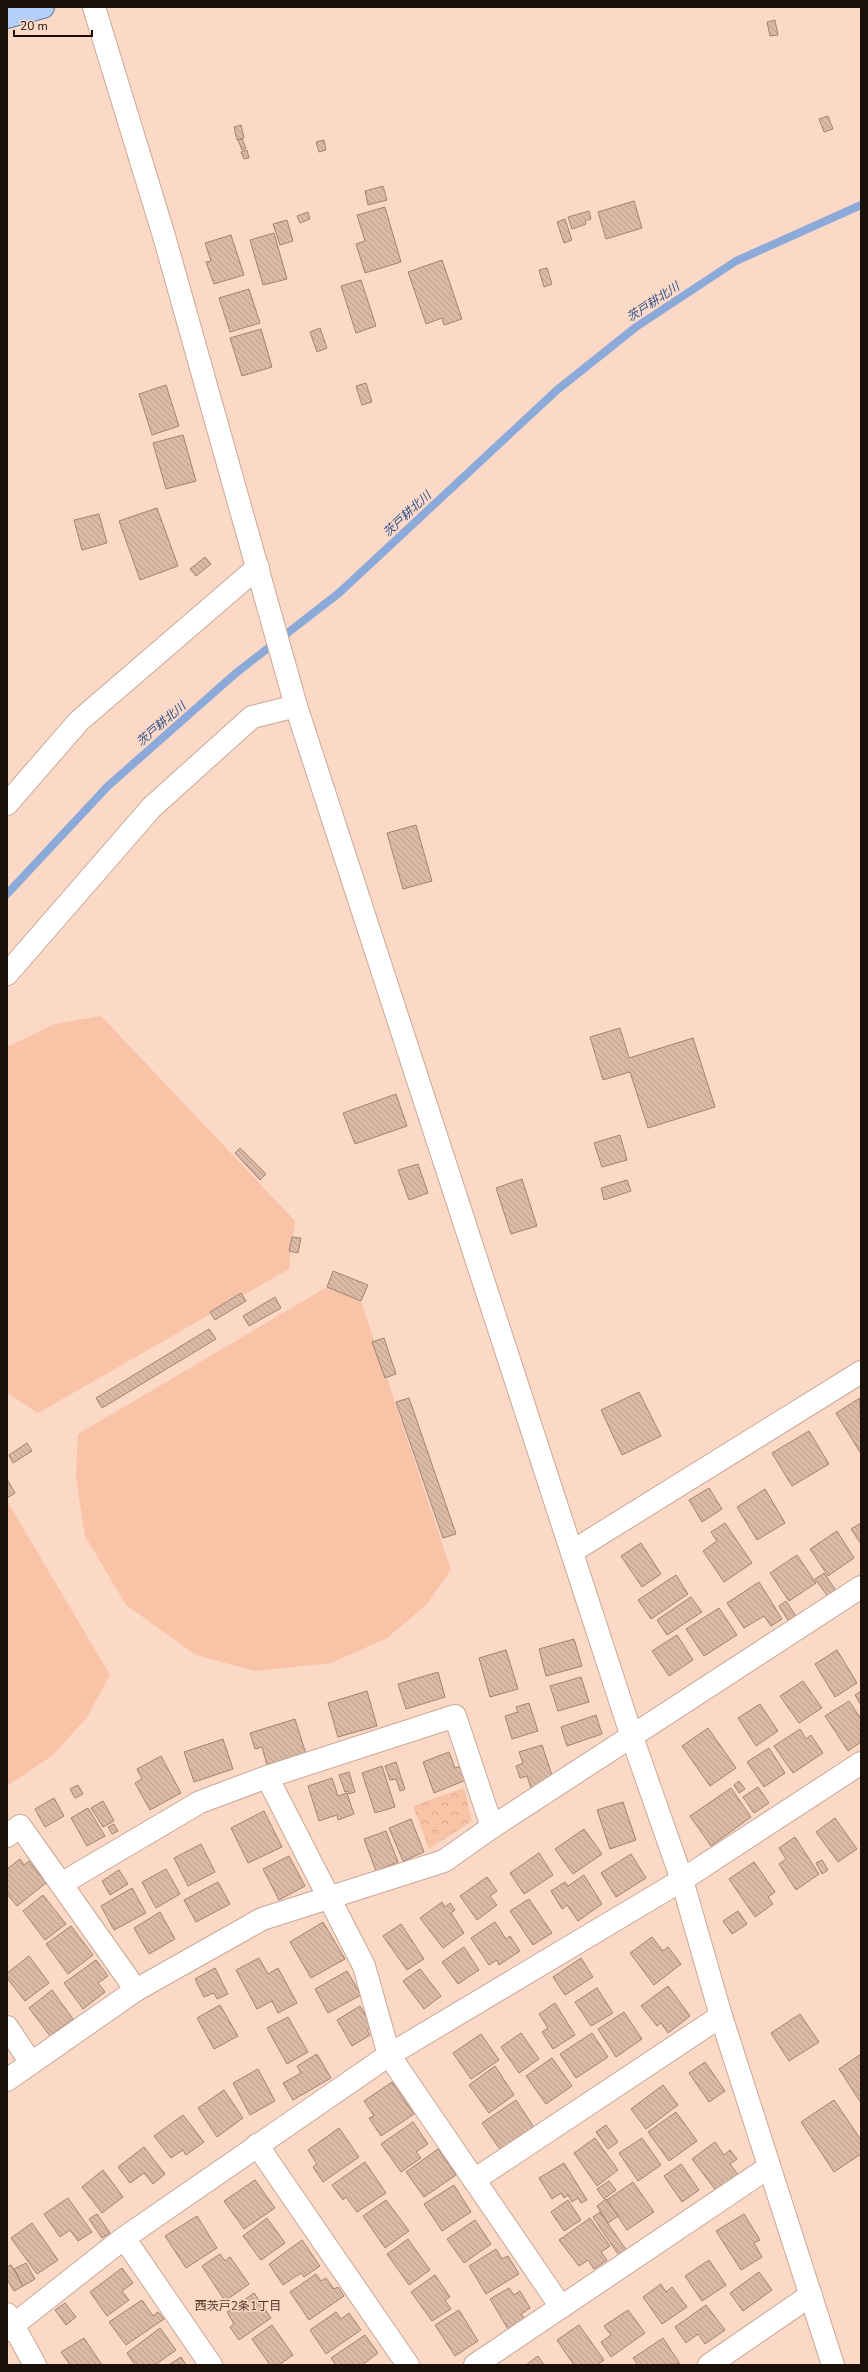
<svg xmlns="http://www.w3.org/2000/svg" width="868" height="2372" font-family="'Nunito Sans','Noto Sans JP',sans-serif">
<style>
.park{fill:url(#park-crowns)}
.pitch{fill:#f8c3a6}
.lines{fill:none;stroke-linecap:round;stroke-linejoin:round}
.stream{stroke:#8baada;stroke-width:8}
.building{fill:url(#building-back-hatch);stroke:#a38372}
.minor-casing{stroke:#c9a896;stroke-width:24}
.major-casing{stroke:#5d77a4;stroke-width:24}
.minor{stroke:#fff;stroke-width:22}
.major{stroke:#b3cffb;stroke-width:22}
.labels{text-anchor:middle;stroke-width:3;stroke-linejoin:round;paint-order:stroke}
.water-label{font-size:12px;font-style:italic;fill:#2d538f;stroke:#fbd9c6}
.neighbourhood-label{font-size:12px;fill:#503525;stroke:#fbd9c6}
</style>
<defs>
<pattern id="park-crowns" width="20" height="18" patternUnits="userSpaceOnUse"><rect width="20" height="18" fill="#f8c3a6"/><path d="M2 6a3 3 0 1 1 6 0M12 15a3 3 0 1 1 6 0" fill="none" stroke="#d4a68e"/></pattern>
<pattern id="building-back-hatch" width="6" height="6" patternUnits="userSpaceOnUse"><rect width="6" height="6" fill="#dbb9a7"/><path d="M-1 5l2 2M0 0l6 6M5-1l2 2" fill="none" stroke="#bb9e8e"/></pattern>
</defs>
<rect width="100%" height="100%" fill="#fbd9c6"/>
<polygon class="park" points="464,1788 472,1821 429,1849 413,1806"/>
<g class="pitch">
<polygon points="101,1016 295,1221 289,1269 38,1413 7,1393 7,1047 55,1024"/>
<polygon points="327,1287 361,1301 451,1570 426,1605 387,1638 331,1663 255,1671 196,1655 126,1605 85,1536 76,1478 78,1434"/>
<polygon points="7,1501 110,1675 87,1717 53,1755 7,1786"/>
</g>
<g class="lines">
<polyline class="stream" points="7,894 108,786 236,673 339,593 557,390 636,327 736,261 861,205"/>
</g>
<g class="building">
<polygon points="775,20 778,35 770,36 767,22"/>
<polygon points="828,116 833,129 824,132 819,119"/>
<polygon points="241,125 244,138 237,140 234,127"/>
<polygon points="242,139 246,148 242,150 238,140"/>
<polygon points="324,140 326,150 319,152 316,142"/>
<polygon points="247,150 249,158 244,159 241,152"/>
<polygon points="383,186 387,200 368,205 365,191"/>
<polygon points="634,201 642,228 606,239 598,212"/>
<polygon points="385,207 401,262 365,273 356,244 365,241 357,215"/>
<polygon points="589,211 591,219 585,221 586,224 572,229 568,217"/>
<polygon points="308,212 310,219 300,223 297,216"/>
<polygon points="565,219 572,240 564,243 557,222"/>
<polygon points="287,220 293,241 280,245 273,224"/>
<polygon points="274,233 287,279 263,285 250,240"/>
<polygon points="231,235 244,275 214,284 206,262 211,261 205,243"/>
<polygon points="442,260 462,319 444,325 442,318 426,324 408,272"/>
<polygon points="547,268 552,284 544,287 539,270"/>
<polygon points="361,280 376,326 356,333 341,286"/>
<polygon points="249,289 260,323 230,332 219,298"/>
<polygon points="320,328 327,348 317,352 310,332"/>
<polygon points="261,329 272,367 242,376 230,338"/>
<polygon points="366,383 372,402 362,405 356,386"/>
<polygon points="166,385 179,426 152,435 139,394"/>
<polygon points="183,435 196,481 166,489 153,443"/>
<polygon points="157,508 178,566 140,580 119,521"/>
<polygon points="99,514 107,543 82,550 74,520"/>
<polygon points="205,557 211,564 196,576 190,569"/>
<polygon points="416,825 432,881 403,889 387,833"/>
<polygon points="620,1028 629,1058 693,1038 715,1107 648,1128 630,1072 603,1080 590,1037"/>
<polygon points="396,1094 407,1126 355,1144 343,1113"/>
<polygon points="620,1135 627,1160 602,1167 594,1143"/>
<polygon points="240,1148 266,1174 260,1180 235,1153"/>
<polygon points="418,1164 428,1193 409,1200 398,1170"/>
<polygon points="522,1179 537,1226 511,1234 496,1188"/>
<polygon points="627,1180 631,1191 604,1200 601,1188"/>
<polygon points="292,1237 301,1238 298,1253 289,1251"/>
<polygon points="333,1271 368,1285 361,1301 327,1287"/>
<polygon points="241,1293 246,1301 215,1320 210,1312"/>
<polygon points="275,1297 281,1308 249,1326 243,1316"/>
<polygon points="209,1329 216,1339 102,1408 96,1398"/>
<polygon points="384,1338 396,1374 385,1378 372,1342"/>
<polygon points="639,1392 661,1436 622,1455 601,1410"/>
<polygon points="409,1398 456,1534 443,1538 396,1402"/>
<polygon points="860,1398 861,1452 860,1452 836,1413"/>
<polygon points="809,1431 829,1464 792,1486 772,1453"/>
<polygon points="27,1443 32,1451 13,1463 9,1455"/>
<polygon points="7,1479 15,1493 7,1498"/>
<polygon points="709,1488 722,1509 702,1522 689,1500"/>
<polygon points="765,1489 785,1523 757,1540 737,1507"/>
<polygon points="725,1523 752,1563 724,1582 703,1551 717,1541 711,1532"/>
<polygon points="861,1523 861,1544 851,1529"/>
<polygon points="837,1531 854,1558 828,1576 810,1549"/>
<polygon points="641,1543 661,1574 642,1587 621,1556"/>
<polygon points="797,1555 816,1583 789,1601 770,1573"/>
<polygon points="824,1573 837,1592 829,1598 815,1579"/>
<polygon points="676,1575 688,1594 651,1619 638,1600"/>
<polygon points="759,1582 782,1619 771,1626 764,1616 744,1628 727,1603"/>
<polygon points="691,1597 702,1612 667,1635 657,1620"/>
<polygon points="786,1601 799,1621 791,1625 779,1606"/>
<polygon points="719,1608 737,1635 704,1656 686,1629"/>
<polygon points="677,1635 693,1660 669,1676 652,1651"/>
<polygon points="574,1639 582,1666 546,1676 539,1649"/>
<polygon points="506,1650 518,1689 490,1697 479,1658"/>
<polygon points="837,1650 857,1683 835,1697 815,1664"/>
<polygon points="438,1672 445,1697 406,1709 398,1684"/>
<polygon points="581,1677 589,1702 558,1711 550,1686"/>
<polygon points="803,1681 822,1708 799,1723 780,1696"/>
<polygon points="367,1691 377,1726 338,1737 328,1703"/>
<polygon points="861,1691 861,1705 855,1695"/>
<polygon points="849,1701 861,1719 861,1742 848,1751 825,1716"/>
<polygon points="529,1703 538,1731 512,1739 505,1716 518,1712 516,1707"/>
<polygon points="760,1704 778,1731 756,1746 738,1718"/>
<polygon points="596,1715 602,1734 567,1746 561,1727"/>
<polygon points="295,1719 306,1754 267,1765 262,1747 255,1749 250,1733"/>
<polygon points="708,1728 736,1768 710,1786 682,1746"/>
<polygon points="800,1729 806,1739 811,1735 823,1753 793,1773 774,1746"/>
<polygon points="223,1739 233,1769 194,1782 184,1752"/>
<polygon points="542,1745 554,1781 531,1788 527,1776 520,1778 516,1766 523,1763 519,1752"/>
<polygon points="769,1748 785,1773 764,1787 747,1762"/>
<polygon points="449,1752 455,1768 461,1766 466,1780 434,1793 423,1762"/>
<polygon points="161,1756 181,1793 150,1810 135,1783 142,1779 137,1769"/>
<polygon points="396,1762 405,1789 400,1791 396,1779 390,1780 385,1766"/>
<polygon points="382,1766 395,1807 375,1813 362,1773"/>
<polygon points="349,1772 355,1792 349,1794 348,1791 345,1792 339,1775"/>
<polygon points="332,1778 338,1796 347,1793 354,1814 338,1820 337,1815 319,1821 308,1786"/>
<polygon points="739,1781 745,1789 739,1793 734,1785"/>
<polygon points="78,1785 83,1794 75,1798 70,1789"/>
<polygon points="758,1787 769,1803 754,1813 743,1797"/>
<polygon points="731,1788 751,1817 711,1846 690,1816"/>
<polygon points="54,1798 64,1816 45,1827 35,1809"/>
<polygon points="103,1801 114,1821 103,1827 91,1808"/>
<polygon points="623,1802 636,1840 610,1849 597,1810"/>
<polygon points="88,1808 105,1836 87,1846 71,1818"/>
<polygon points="264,1811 282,1847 248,1863 231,1828"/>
<polygon points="835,1818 857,1849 838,1862 816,1832"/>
<polygon points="411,1819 424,1852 403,1861 389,1828"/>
<polygon points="114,1824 118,1831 112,1834 108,1827"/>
<polygon points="584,1829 602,1854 573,1874 555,1849"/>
<polygon points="386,1831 398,1862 376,1871 364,1839"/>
<polygon points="795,1837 819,1874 796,1890 779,1864 786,1859 779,1848"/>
<polygon points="201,1844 215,1872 188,1886 174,1858"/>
<polygon points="539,1853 553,1875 524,1894 510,1873"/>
<polygon points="631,1854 646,1878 616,1897 601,1873"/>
<polygon points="289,1856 305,1886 279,1900 263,1869"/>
<polygon points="20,1859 24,1865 29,1861 46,1883 17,1906 7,1894 7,1869"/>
<polygon points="822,1860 828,1870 822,1874 816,1863"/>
<polygon points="754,1862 775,1892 768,1897 773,1904 755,1917 729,1879"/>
<polygon points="166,1869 180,1894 156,1908 142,1882"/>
<polygon points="119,1870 128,1884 110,1895 102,1881"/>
<polygon points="584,1875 602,1904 578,1921 567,1905 562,1909 551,1891 565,1882 568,1886"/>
<polygon points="487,1877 497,1891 490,1896 497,1905 477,1920 460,1896"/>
<polygon points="218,1882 230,1904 196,1922 184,1900"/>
<polygon points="132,1888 146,1913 114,1930 101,1906"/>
<polygon points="43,1895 66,1924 45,1940 23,1911"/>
<polygon points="529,1899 552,1933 533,1945 510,1911"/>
<polygon points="442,1902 445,1907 450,1903 455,1910 451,1913 464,1933 443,1948 420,1918"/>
<polygon points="738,1911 747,1924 732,1934 723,1921"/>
<polygon points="160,1912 175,1939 149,1954 134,1928"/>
<polygon points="323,1922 345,1959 311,1978 290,1942"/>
<polygon points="495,1922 506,1939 510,1936 520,1951 499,1965 497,1960 489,1965 471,1938"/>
<polygon points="401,1924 424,1959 407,1970 383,1936"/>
<polygon points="71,1926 93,1955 68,1974 46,1944"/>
<polygon points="652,1937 663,1951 668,1947 681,1964 654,1985 630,1953"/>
<polygon points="464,1947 479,1970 458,1984 442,1962"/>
<polygon points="29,1956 49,1983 25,2001 7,1978 7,1973"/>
<polygon points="259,1958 268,1974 278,1968 297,2003 278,2013 272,2001 257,2009 236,1970"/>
<polygon points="581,1958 593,1977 565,1995 553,1977"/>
<polygon points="96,1960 108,1976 98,1983 105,1992 83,2009 64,1983"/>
<polygon points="215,1968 228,1994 217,1999 214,1993 204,1997 195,1979"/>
<polygon points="420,1969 441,1996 424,2009 403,1981"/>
<polygon points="347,1971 361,1995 328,2013 315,1989"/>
<polygon points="668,1986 690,2016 668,2033 661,2023 657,2026 641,2006"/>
<polygon points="597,1988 613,2013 591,2026 575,2002"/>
<polygon points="52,1990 73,2019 50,2036 29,2008"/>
<polygon points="555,2003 575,2035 553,2049 542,2032 548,2028 539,2014"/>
<polygon points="220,2005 238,2036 214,2049 197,2018"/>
<polygon points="360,2006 373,2027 367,2030 370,2035 352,2046 337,2020"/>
<polygon points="624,2012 642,2039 616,2057 598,2029"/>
<polygon points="800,2014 819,2042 789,2061 771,2033"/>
<polygon points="288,2017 308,2052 287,2064 267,2028"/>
<polygon points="521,2033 539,2059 519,2073 501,2047"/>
<polygon points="592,2033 608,2057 576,2078 560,2054"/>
<polygon points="481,2034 499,2060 471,2079 453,2053"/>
<polygon points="317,2054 331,2078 293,2100 283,2083 301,2073 297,2066"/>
<polygon points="861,2054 861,2103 839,2069"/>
<polygon points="552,2058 572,2086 546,2104 526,2076"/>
<polygon points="705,2062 725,2091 709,2102 689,2073"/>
<polygon points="495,2066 514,2095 489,2113 469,2085"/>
<polygon points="258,2069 275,2101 250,2115 233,2083"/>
<polygon points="392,2082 414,2114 381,2136 369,2118 374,2116 364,2101"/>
<polygon points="663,2085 678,2105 646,2129 631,2109"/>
<polygon points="224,2090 243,2118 217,2137 198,2108"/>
<polygon points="516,2100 537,2132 503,2154 482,2123"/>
<polygon points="834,2100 861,2140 861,2154 834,2172 801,2122"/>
<polygon points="676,2112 697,2141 669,2161 648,2132"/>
<polygon points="183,2115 204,2142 186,2155 183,2150 171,2158 154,2136"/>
<polygon points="413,2122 428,2144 416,2152 421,2158 401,2172 381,2144"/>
<polygon points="606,2125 618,2142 608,2149 596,2132"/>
<polygon points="339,2128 359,2157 323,2182 313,2167 317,2164 308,2150"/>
<polygon points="595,2138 618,2170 597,2186 574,2153"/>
<polygon points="642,2138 661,2165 638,2181 619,2153"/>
<polygon points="715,2142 724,2155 730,2150 737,2159 730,2164 739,2176 717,2192 692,2159"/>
<polygon points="144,2147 165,2174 153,2184 144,2173 130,2183 118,2167"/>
<polygon points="438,2149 456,2175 424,2197 406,2172"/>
<polygon points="365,2162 386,2193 357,2212 346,2197 343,2200 332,2185"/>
<polygon points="564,2163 587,2200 581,2203 578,2198 572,2202 568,2195 564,2198 561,2193 552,2199 539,2178"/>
<polygon points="681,2164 699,2190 682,2202 664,2176"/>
<polygon points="103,2170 123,2197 102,2213 82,2187"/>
<polygon points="255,2180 275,2208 244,2229 224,2201"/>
<polygon points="609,2181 616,2190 604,2199 597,2189"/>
<polygon points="633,2182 654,2212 627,2230 607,2200"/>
<polygon points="454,2185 471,2212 442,2231 424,2204"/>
<polygon points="68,2198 92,2232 78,2241 70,2230 60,2237 44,2214"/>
<polygon points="606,2199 618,2216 608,2223 597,2206"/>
<polygon points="386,2200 409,2231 385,2248 363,2216"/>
<polygon points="568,2200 581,2220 564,2231 551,2212"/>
<polygon points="600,2212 627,2251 620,2257 593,2217"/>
<polygon points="97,2214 110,2233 102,2238 89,2219"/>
<polygon points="744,2214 760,2240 754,2243 762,2257 741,2270 716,2231"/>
<polygon points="197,2216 217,2248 186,2268 165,2236"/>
<polygon points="267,2218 285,2243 261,2260 243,2236"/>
<polygon points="590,2218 610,2246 601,2252 607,2260 594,2269 588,2260 579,2266 559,2240"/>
<polygon points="475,2220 491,2244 464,2263 447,2239"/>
<polygon points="32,2223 58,2260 37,2274 11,2238"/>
<polygon points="408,2239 430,2270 409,2285 387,2254"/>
<polygon points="302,2240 320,2266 304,2277 301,2273 283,2285 269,2264"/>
<polygon points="496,2249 502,2259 508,2256 519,2274 486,2294 469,2266"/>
<polygon points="220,2254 225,2261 230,2257 249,2284 225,2301 202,2266"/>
<polygon points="709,2260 726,2285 702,2301 685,2276"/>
<polygon points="26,2263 35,2279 23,2286 14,2269"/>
<polygon points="11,2265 23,2286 14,2291 7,2279 7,2267"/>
<polygon points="122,2268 133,2283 122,2291 129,2300 107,2316 90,2292"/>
<polygon points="759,2272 772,2290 743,2311 730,2293"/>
<polygon points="316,2274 321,2281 326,2278 334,2289 338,2287 344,2296 309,2320 290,2292"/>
<polygon points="435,2275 450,2297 445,2300 451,2309 432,2321 411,2292"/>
<polygon points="661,2284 666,2292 672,2287 687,2307 662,2324 643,2297"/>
<polygon points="509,2288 514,2295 520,2291 530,2308 521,2314 525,2319 508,2329 490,2299"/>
<polygon points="254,2293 271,2318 239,2340 230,2327 234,2324 227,2312"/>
<polygon points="142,2300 153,2316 158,2312 164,2319 126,2345 109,2322"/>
<polygon points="65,2303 76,2317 66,2325 55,2310"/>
<polygon points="706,2305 725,2330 705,2344 698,2334 686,2343 675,2327"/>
<polygon points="459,2310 478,2341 455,2356 435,2325"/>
<polygon points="628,2310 645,2333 611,2357 601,2342 611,2335 604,2326"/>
<polygon points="336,2312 341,2319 349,2313 361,2330 326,2354 310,2330"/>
<polygon points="272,2325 293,2355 279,2365 270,2365 252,2339"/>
<polygon points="579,2325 604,2360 597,2365 574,2365 557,2340"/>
<polygon points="160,2328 176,2350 155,2365 135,2365 127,2353"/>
<polygon points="365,2335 378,2353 362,2365 336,2365 331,2358"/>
<polygon points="84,2338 102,2365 70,2365 61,2352"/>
<polygon points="663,2338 680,2364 638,2365 633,2358"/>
<polygon points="538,2356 544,2365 526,2365"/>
<polygon points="181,2357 186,2365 169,2365"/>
</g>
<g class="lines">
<g class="minor-casing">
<g id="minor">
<polyline points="94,7 164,236 296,706 632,1737 682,1880 721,2016 833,2365"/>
<polyline points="7,804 79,721 258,567"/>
<polyline points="7,974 152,807 252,717 296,706"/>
<polyline points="573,1551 861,1372"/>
<polyline points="267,1777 364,1966 389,2055 561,2307"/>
<polyline points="7,1836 20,1826 136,1990 7,2080"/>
<polyline points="61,1884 200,1802 267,1777 455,1716 492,1827"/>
<polyline points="136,1990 262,1919 444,1861 492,1827 861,1587"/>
<polyline points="7,2027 31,2063"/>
<polyline points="257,2145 408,2365"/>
<polyline points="474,2180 721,2016"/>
<polyline points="124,2238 211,2365"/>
<polyline points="7,2314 35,2365"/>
<polyline points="7,2330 124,2238 389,2055 682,1880 861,1763"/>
<polyline points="475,2365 769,2167"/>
<polyline points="709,2365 811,2295"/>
</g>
</g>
<g class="major-casing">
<polyline id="major" points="7,17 43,7"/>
</g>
<use href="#minor" class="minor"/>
<use href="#major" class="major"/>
</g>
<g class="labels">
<g class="water-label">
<text transform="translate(653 302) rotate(-34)" y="4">茨戸耕北川</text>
<text transform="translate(407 514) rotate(-43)" y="4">茨戸耕北川</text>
<text transform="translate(161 724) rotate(-41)" y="4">茨戸耕北川</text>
</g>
<g class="neighbourhood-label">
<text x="238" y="2310">西茨戸2条1丁目</text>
</g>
</g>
<rect width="868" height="2372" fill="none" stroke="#1b1009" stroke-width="16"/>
<path d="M14 30v6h78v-6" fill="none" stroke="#1b1009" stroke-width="2"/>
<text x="20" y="30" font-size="12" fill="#1b1009" stroke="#fbd9c6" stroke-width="3" paint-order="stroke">20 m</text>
</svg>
